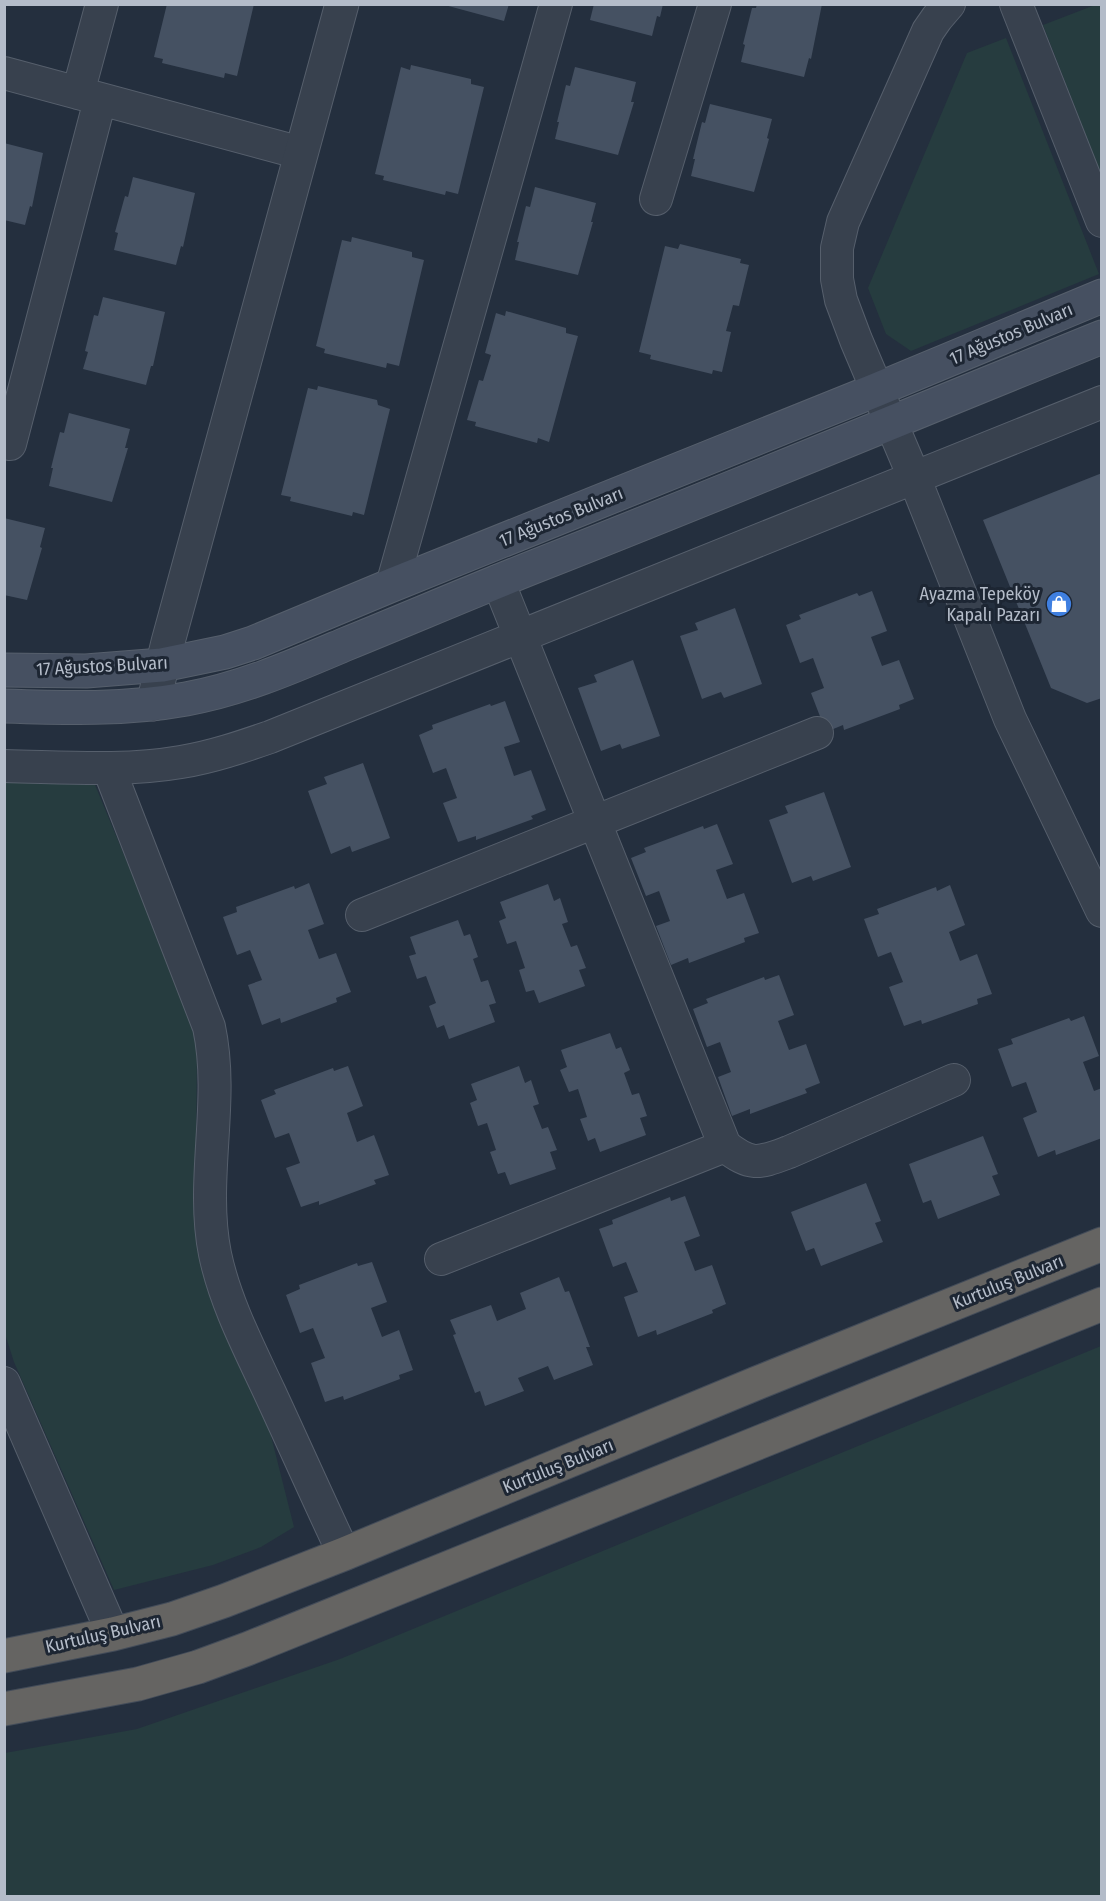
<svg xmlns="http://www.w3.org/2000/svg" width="1106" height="1901" viewBox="0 0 1106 1901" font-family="'Fira Sans Condensed',sans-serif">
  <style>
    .green { fill: #263c3f }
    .building { fill: #455162 }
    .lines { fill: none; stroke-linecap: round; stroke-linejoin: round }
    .minor-casing { stroke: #565f6c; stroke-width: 34 }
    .tertiary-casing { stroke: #565f6c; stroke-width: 35 }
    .secondary-casing { stroke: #565f6c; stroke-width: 35 }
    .trunk-casing { stroke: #434c59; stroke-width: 35 }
    .minor { stroke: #38414e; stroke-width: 32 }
    .tertiary { stroke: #38414e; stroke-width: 33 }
    .secondary { stroke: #465061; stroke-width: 33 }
    .trunk { stroke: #656462; stroke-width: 33 }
    .labels { text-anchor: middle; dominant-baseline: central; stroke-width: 6; stroke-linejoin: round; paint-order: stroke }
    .street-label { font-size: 18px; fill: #b4bcc9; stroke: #1d2633 }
    .poi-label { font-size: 18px; fill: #b4bcc9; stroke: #1d2633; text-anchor: end }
  </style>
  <rect width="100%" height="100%" fill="#242f3e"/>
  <path class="green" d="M 1095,5 L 1102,5 L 1101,174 L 1043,25 Z
    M 1006,38 L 1099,274 L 911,351 L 886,334 L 868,288 L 967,53 Z
    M 6,777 L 93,780 L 175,978 L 197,1039 L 196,1174 L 259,1403 L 271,1436 L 294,1527 L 261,1547 L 213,1565 L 114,1590 L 14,1362 L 5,1334 L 4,892 Z
    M 1101,1346 L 1101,1896 L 5,1896 L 5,1753 L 137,1729 L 340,1659 Z"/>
  <path class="building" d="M 167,4 L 254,4 L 237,76 L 225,73 L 224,78 L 162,63 L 163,59 L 154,57 Z
    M 441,4 L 509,4 L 504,21 Z
    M 594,4 L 663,4 L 660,17 L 657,16 L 652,36 L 590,20 Z
    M 757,4 L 822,4 L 811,59 L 809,58 L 804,77 L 741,62 L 745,45 L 743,44 L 752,8 L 756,8 Z
    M 411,65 L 471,79 L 471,84 L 484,87 L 458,194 L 446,191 L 445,195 L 383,180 L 384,176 L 375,174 L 401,67 L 410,70 Z
    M 575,67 L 636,82 L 631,102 L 634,102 L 618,155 L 555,139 L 559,122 L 557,122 L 566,85 L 570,86 Z
    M 710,104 L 772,119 L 767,138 L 769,139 L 754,192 L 691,176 L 695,159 L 693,159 L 702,122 L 705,123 Z
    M 4,143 L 43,153 L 32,207 L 30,206 L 25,225 L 4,220 Z
    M 133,177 L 195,193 L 183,247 L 181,246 L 176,265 L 114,250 L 118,233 L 115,232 L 125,196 L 128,197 Z
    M 535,187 L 596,203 L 591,222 L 593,222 L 578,275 L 515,260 L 519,242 L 517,242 L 526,206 L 530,207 Z
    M 352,237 L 412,252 L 412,257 L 424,260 L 399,366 L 387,363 L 386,368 L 324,353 L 325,349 L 316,346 L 342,240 L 351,242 Z
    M 680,244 L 741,259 L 740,263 L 749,265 L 739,306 L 733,305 L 726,331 L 731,332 L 722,372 L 713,370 L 712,374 L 650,359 L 651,355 L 639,352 L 665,246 L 678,249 Z
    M 103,297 L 165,312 L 153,366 L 151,366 L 146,385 L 83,369 L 88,352 L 85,351 L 94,315 L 98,316 Z
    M 506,311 L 566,328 L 566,333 L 578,336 L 549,442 L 538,438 L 537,443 L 475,426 L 476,422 L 467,420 L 479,380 L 483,381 L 491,355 L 485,353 L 496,313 L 505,316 Z
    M 318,386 L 377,400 L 378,405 L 390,409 L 364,515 L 353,512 L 352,516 L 290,501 L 291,497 L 281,495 L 308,388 L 317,390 Z
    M 69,413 L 130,429 L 125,448 L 128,448 L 112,502 L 49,486 L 53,468 L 51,468 L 60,432 L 64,433 Z
    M 1102,473 L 1102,698 L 1087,703 L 1051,688 L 983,520 Z
    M 4,518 L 45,528 L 40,547 L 42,548 L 27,600 L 4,595 Z
    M 872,591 L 887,631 L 871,637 L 882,666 L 899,660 L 914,699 L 899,705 L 900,709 L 844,730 L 843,725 L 826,732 L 811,693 L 824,688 L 813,658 L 800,663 L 786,625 L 801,619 L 799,615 L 857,593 L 859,596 Z
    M 735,608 L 762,684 L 724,698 L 721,692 L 702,699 L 680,636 L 698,630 L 695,623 Z
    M 633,660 L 660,736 L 622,749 L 620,744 L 601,751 L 578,688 L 597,682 L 594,675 Z
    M 505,701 L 520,742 L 504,747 L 514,776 L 531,770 L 546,810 L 531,816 L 533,819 L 476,840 L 476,836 L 458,842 L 443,803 L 457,798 L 446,768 L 433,773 L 419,735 L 433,729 L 432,725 L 490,704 L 491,706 Z
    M 363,763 L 390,838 L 352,852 L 350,846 L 331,854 L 308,791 L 327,784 L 324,777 Z
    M 824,792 L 851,867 L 813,881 L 811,876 L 792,883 L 769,820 L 788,813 L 785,806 Z
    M 717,824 L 733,864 L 716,870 L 727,899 L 744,893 L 759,933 L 744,938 L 745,942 L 689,963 L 688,958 L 671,965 L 656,926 L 670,921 L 659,891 L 646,896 L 631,858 L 646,852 L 644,848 L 703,826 L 704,829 Z
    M 309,883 L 324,924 L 308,930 L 319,959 L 336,953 L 351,992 L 336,998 L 337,1002 L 281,1023 L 280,1018 L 262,1025 L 248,985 L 262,980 L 250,950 L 237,955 L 223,917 L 237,912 L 236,907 L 294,886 L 295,889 Z
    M 548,884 L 554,901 L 560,898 L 568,922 L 562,924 L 571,947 L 577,945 L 586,968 L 579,970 L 585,986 L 539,1003 L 534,990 L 526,992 L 519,970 L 525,968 L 516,941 L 507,944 L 499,921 L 506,918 L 500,902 Z
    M 950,885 L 965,925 L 949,932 L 960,961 L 977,954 L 992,994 L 977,999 L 978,1004 L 922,1024 L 921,1020 L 904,1026 L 889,987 L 903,982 L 891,952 L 878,957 L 864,919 L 879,914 L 877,909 L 936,887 L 937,891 Z
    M 458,920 L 464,936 L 470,934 L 478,957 L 473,959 L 481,982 L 488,980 L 496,1003 L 489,1005 L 495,1022 L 449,1039 L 444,1025 L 437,1028 L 429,1006 L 436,1003 L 426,976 L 417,979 L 409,956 L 416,954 L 410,937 Z
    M 779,975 L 794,1015 L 778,1021 L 789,1050 L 806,1044 L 820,1083 L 805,1089 L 807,1093 L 750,1114 L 750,1109 L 732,1116 L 718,1077 L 731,1072 L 720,1042 L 707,1047 L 693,1009 L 708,1003 L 706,999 L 764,977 L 765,980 Z
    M 1084,1016 L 1099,1056 L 1083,1062 L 1094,1091 L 1102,1088 L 1102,1138 L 1056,1155 L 1055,1150 L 1038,1157 L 1023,1118 L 1037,1112 L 1026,1082 L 1012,1087 L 998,1049 L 1013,1044 L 1011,1039 L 1069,1018 L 1071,1021 Z
    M 610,1033 L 616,1049 L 621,1047 L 630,1070 L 624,1073 L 632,1095 L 639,1093 L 647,1116 L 640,1118 L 646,1135 L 600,1152 L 595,1138 L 588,1141 L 580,1119 L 587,1117 L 578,1089 L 569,1092 L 560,1070 L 567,1067 L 561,1050 Z
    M 348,1066 L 363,1106 L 347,1113 L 357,1142 L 374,1135 L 389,1175 L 374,1180 L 376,1184 L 319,1205 L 319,1201 L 301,1207 L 286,1168 L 300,1163 L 289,1133 L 275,1138 L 261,1100 L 276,1094 L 274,1090 L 333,1068 L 334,1071 Z
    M 519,1066 L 525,1083 L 531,1080 L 539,1104 L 533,1106 L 542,1129 L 548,1127 L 557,1150 L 550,1152 L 556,1169 L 510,1185 L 505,1172 L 498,1174 L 490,1152 L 496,1150 L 487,1123 L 478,1126 L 470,1103 L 477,1100 L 471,1084 Z
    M 983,1136 L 998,1174 L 992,1176 L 1000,1195 L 938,1219 L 931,1200 L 923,1203 L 909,1164 Z
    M 866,1183 L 881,1221 L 875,1223 L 883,1242 L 821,1266 L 814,1248 L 806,1251 L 791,1212 Z
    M 685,1196 L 700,1236 L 684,1242 L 695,1271 L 712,1265 L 726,1304 L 712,1310 L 713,1313 L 657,1335 L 656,1330 L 638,1337 L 624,1297 L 638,1292 L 626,1262 L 613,1267 L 599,1229 L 613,1224 L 612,1220 L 670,1197 L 671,1201 Z
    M 372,1262 L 387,1302 L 371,1308 L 382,1337 L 399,1330 L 413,1370 L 399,1375 L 400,1379 L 344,1400 L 343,1396 L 325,1402 L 311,1363 L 325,1358 L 313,1328 L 300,1333 L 286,1295 L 300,1289 L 299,1285 L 357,1263 L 358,1266 Z
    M 559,1277 L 565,1292 L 569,1291 L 590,1347 L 586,1347 L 593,1365 L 554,1380 L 548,1366 L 518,1378 L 524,1391 L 485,1406 L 480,1391 L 475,1393 L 453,1335 L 456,1334 L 450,1320 L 491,1305 L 497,1321 L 526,1309 L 520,1293 Z"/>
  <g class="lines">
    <g class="minor-casing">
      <path id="minor" d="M 949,4 L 937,18 L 928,31 L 843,222 L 837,248 L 837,279 L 841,300 L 856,340 L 914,477 L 1010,719 L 1102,911
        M 1016,4 L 1102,221
        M 4,73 L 301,153
        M 78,93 L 102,4
        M 656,199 L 715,4
        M 10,444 L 100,100
        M 392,585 L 556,4
        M 4,766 C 63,767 123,772 181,762 C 212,757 241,747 270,737 L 1102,402
        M 109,769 L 209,1027 C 225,1102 200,1179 215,1254 C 225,1302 249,1348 270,1393 C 295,1447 319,1501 344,1554
        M 362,915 L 817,733
        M 725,1146 C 752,1167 759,1163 789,1152 L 954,1080
        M 441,1259 L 725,1146 L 498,581
        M 4,1383 L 113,1634"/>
    </g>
    <g class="tertiary-casing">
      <path id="tertiary" d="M 153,704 L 168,642 L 342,4"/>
    </g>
    <g class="secondary-casing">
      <path id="secondary" d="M 4,670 L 86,671 L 162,665 L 225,652 L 253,643 L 392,585 L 876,390 L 1102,296
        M 4,706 C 65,708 126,710 186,699 C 242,689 294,666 346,644 C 410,618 473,591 536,566 C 725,492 913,413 1102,337"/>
    </g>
    <g class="trunk-casing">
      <path id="trunk" d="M 4,1656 L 113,1634 L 172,1619 L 224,1601 L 344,1554 L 757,1383 L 1102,1244
        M 4,1709 L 138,1684 L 198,1667 L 247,1649 L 1102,1304"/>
    </g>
    <use href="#minor" class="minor"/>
    <use href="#tertiary" class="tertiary"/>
    <use href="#secondary" class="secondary"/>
    <use href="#trunk" class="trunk"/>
  </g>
  <defs>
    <g id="shop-disc" transform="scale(1.35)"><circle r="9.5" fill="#3f7fe0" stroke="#1d2633"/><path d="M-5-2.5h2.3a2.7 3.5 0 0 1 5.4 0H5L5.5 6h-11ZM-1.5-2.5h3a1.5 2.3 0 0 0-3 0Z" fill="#fff"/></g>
  </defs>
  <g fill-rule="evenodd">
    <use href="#shop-disc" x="1059" y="604"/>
  </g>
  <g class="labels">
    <g class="street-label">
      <text transform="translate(1011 334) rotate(-23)">17 Ağustos Bulvarı</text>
      <text transform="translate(561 517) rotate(-22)">17 Ağustos Bulvarı</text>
      <text transform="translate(102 666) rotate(-3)">17 Ağustos Bulvarı</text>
      <text transform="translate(1008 1282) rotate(-22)">Kurtuluş Bulvarı</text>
      <text transform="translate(558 1466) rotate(-22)">Kurtuluş Bulvarı</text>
      <text transform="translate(103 1634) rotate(-13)">Kurtuluş Bulvarı</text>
    </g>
    <g class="poi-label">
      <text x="1040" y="594">Ayazma Tepeköy<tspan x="1040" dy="21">Kapalı Pazarı</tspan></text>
    </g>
  </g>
  <rect width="1106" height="1901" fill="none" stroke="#b4bcc9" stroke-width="12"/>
</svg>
